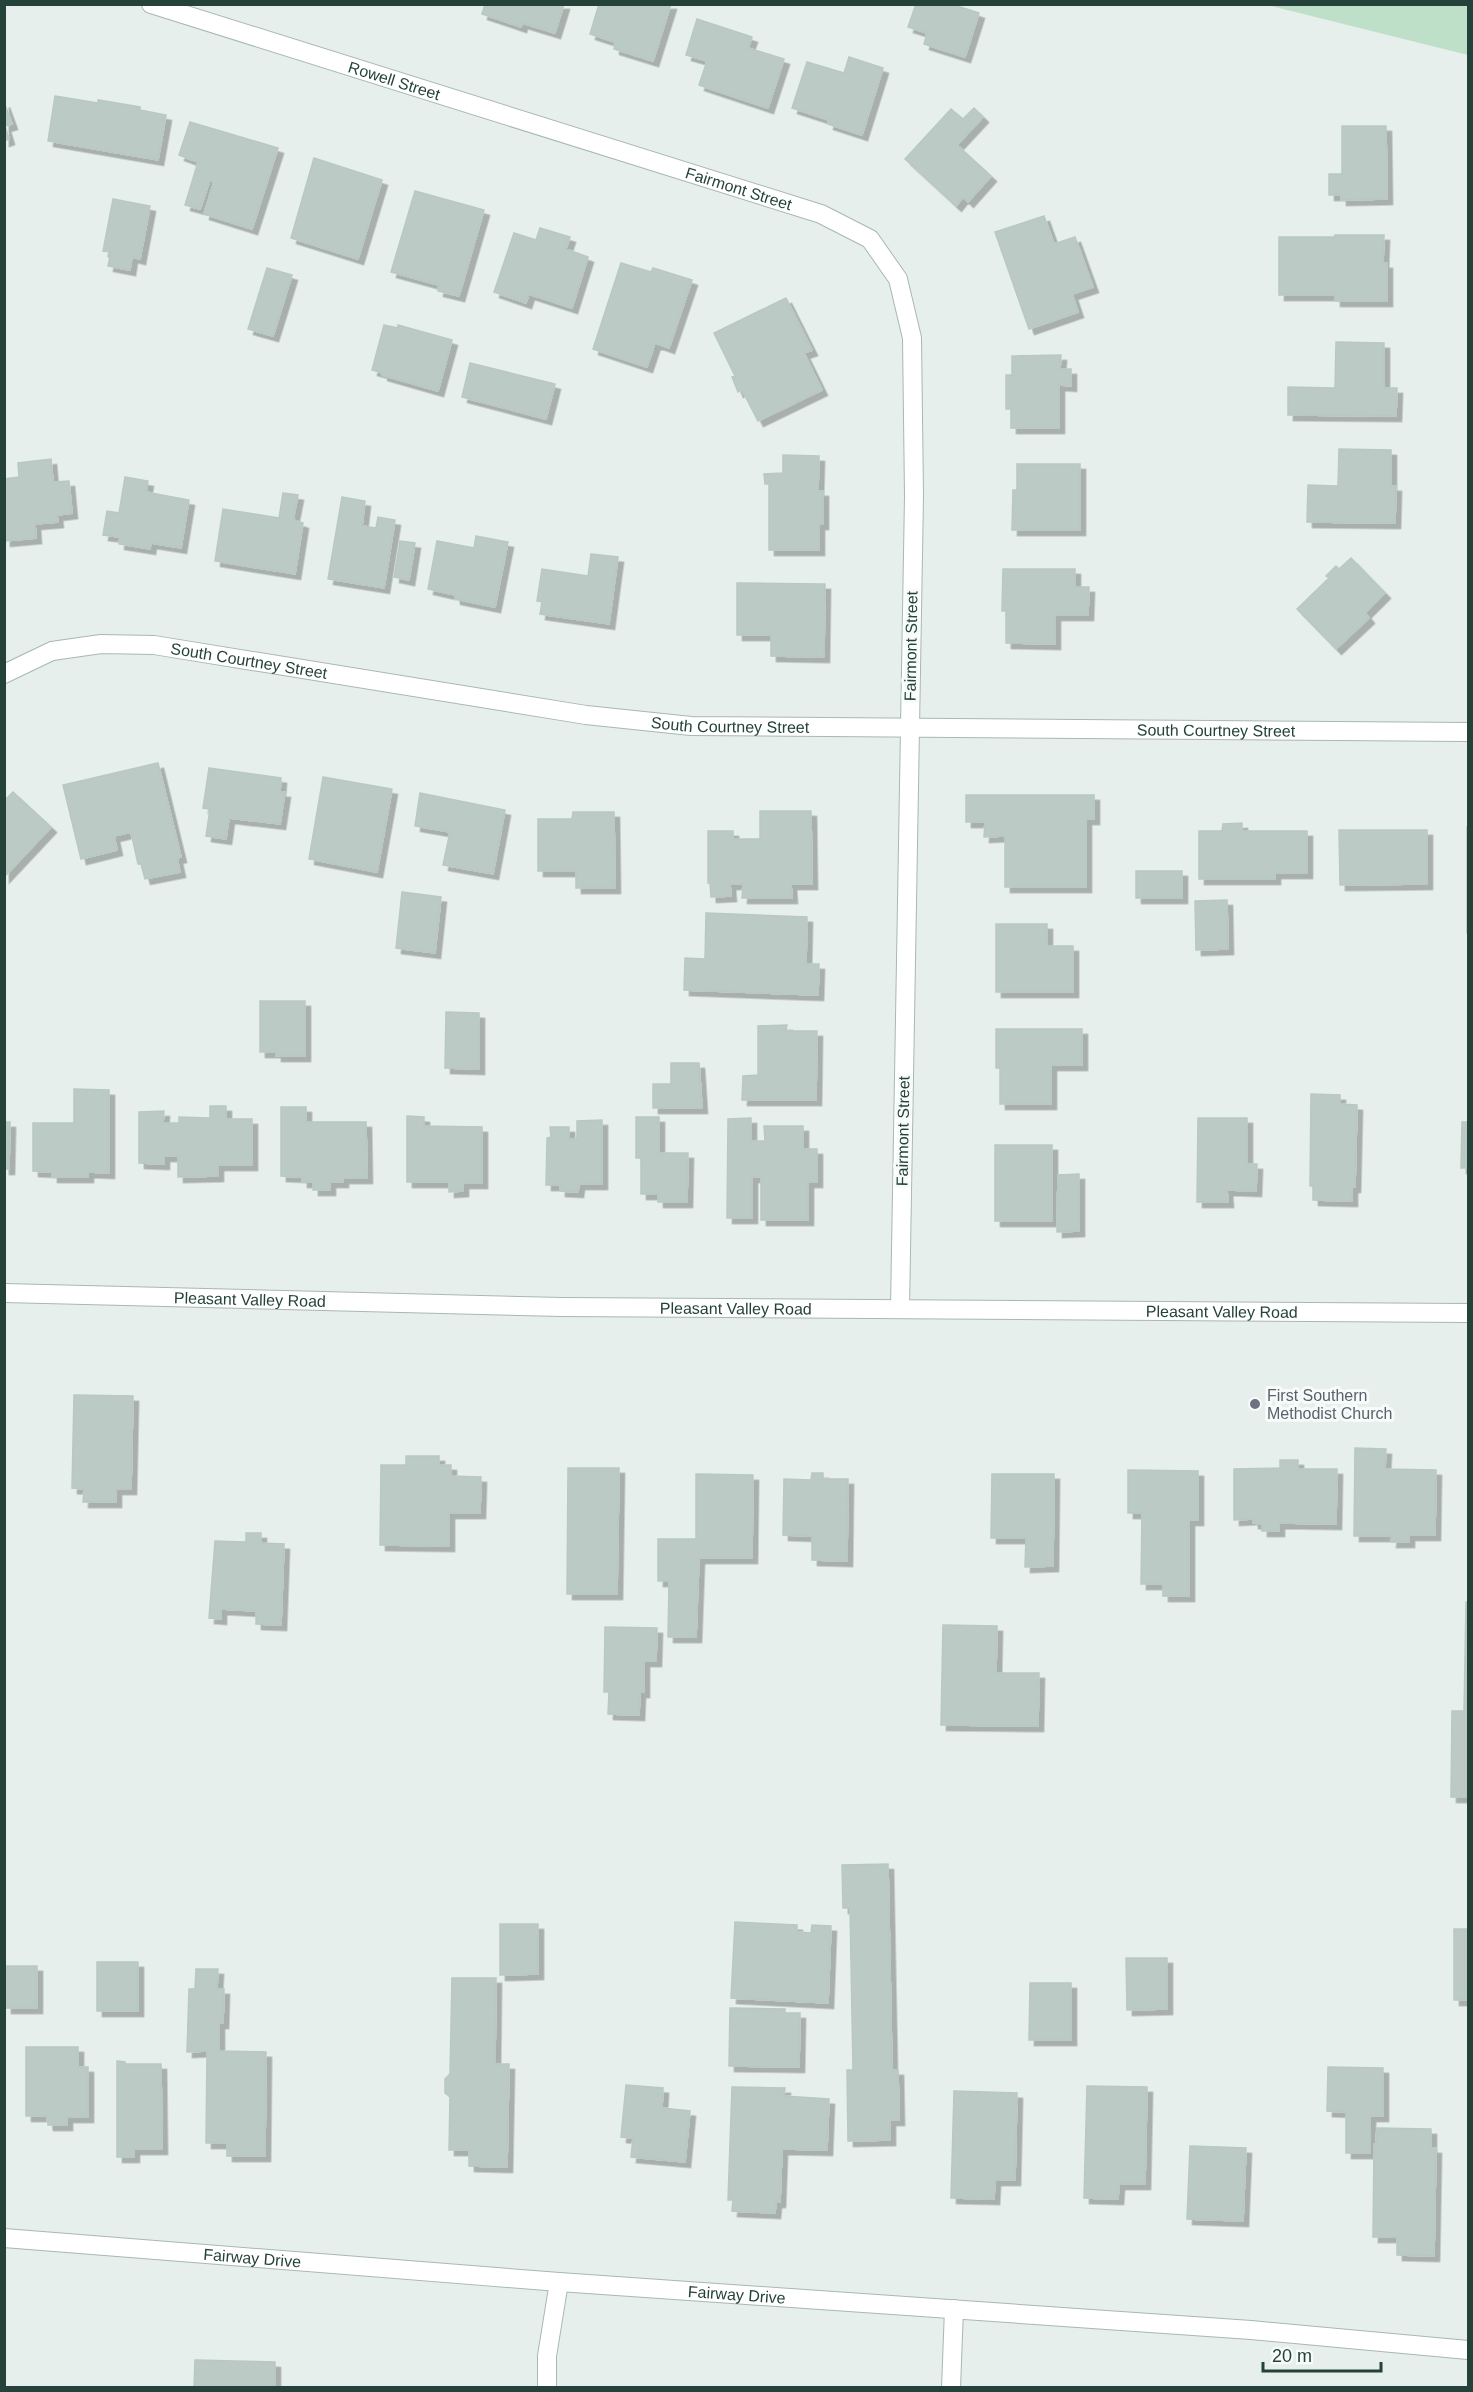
<svg xmlns="http://www.w3.org/2000/svg" width="1473" height="2392" viewBox="0 0 1473 2392" font-family="Arial,sans-serif">
  <style>
    .green { fill: #bfe0c8 }
    .building { fill: #bbcac4; stroke: #b8c9c2; stroke-width: 1.5; filter: url(#shadow) }
    .lines { fill: none; stroke-linecap: round; stroke-linejoin: round }
    .service-casing { stroke: #a8b8b2; stroke-width: 20 }
    .minor-casing { stroke: #a8b8b2; stroke-width: 20 }
    .tertiary-casing { stroke: #a8b8b2; stroke-width: 20 }
    .service { stroke: #fff; stroke-width: 18 }
    .minor { stroke: #fff; stroke-width: 18 }
    .tertiary { stroke: #fff; stroke-width: 18 }
    .worship-dot { fill: #6b7280; stroke: #f7fbf9; stroke-width: 2 }
    .labels { text-anchor: middle; dominant-baseline: central; stroke-width: 6; stroke-linejoin: round; paint-order: stroke }
    .street-label { font-size: 16px; fill: #24423a; stroke: #f7fbf9 }
    .worship-label { font-size: 16px; fill: #5b616d; stroke: #f7fbf9; text-anchor: start }
  </style>
  <defs>
    <filter id="shadow"><feDropShadow dx="5.5" dy="5.5" stdDeviation="0" flood-color="#0004"/></filter>
  </defs>
  <rect width="100%" height="100%" fill="#e6efeb"/>
  <path class="green" d="M 1267,5 L 1468,5 L 1468,55 Z"/>
  <path class="building" d="M 485,4 L 564,4 L 555,33 L 522,23 L 521,27 L 482,14 Z
    M 599,4 L 671,4 L 653,61 L 614,49 L 615,42 L 590,34 Z
    M 916,4 L 951,4 L 979,13 L 965,57 L 924,44 L 927,33 L 908,27 Z
    M 697,19 L 752,37 L 748,48 L 784,59 L 768,108 L 699,85 L 707,61 L 686,55 Z
    M 849,57 L 883,68 L 862,135 L 828,124 L 829,120 L 792,108 L 807,62 L 844,73 Z
    M 55,96 L 98,103 L 98,100 L 140,107 L 140,110 L 166,115 L 158,160 L 48,141 Z
    M 4,102 L 12,124 L 5,126 L 9,139 L 4,141 Z
    M 974,108 L 983,117 L 957,145 L 991,176 L 968,202 L 963,197 L 956,206 L 905,159 L 951,109 L 963,119 Z
    M 190,122 L 278,148 L 252,229 L 204,214 L 214,182 L 210,180 L 200,209 L 185,205 L 198,162 L 179,155 Z
    M 1342,126 L 1386,126 L 1387,199 L 1341,200 L 1341,195 L 1329,195 L 1329,174 L 1342,174 Z
    M 314,158 L 382,180 L 358,259 L 291,238 Z
    M 415,191 L 484,210 L 459,296 L 438,291 L 439,285 L 391,272 Z
    M 113,199 L 150,206 L 140,259 L 132,257 L 130,270 L 108,266 L 111,252 L 103,251 Z
    M 1044,216 L 1054,244 L 1075,237 L 1093,287 L 1072,294 L 1078,312 L 1029,329 L 995,232 Z
    M 540,228 L 570,237 L 566,249 L 588,257 L 572,308 L 529,294 L 526,303 L 494,292 L 514,233 L 536,240 Z
    M 1335,235 L 1384,235 L 1383,263 L 1387,263 L 1387,301 L 1335,301 L 1335,295 L 1279,295 L 1279,237 L 1335,237 Z
    M 621,263 L 651,272 L 653,268 L 692,280 L 669,348 L 655,343 L 647,367 L 593,349 Z
    M 267,268 L 292,275 L 273,336 L 248,329 Z
    M 786,298 L 812,350 L 804,353 L 822,390 L 758,421 L 742,390 L 738,392 L 732,377 L 735,376 L 714,333 Z
    M 384,325 L 398,328 L 398,325 L 452,340 L 438,391 L 382,375 L 383,373 L 372,370 Z
    M 1336,342 L 1384,343 L 1384,388 L 1397,388 L 1396,416 L 1288,415 L 1288,387 L 1335,388 Z
    M 1061,355 L 1060,369 L 1071,369 L 1071,386 L 1059,385 L 1059,428 L 1011,428 L 1011,409 L 1006,409 L 1006,375 L 1012,375 L 1012,356 Z
    M 470,363 L 555,384 L 546,419 L 462,397 Z
    M 1339,449 L 1391,450 L 1391,486 L 1396,486 L 1395,523 L 1307,522 L 1308,485 L 1338,486 Z
    M 783,455 L 819,456 L 818,491 L 823,491 L 823,524 L 819,524 L 819,550 L 769,550 L 769,484 L 765,484 L 764,474 L 783,473 Z
    M 51,459 L 53,482 L 69,481 L 72,513 L 57,515 L 58,522 L 35,524 L 36,538 L 5,541 L 4,479 L 19,477 L 18,463 Z
    M 1017,464 L 1080,464 L 1080,530 L 1012,530 L 1013,490 L 1017,490 Z
    M 125,477 L 148,481 L 146,492 L 189,500 L 181,548 L 151,543 L 150,549 L 119,544 L 120,537 L 103,535 L 107,511 L 119,513 Z
    M 283,493 L 298,495 L 293,520 L 303,523 L 295,574 L 215,561 L 223,509 L 279,518 Z
    M 342,497 L 365,501 L 362,526 L 376,528 L 378,517 L 395,520 L 384,588 L 328,579 Z
    M 476,536 L 508,542 L 495,607 L 455,599 L 455,595 L 428,589 L 437,541 L 474,548 Z
    M 400,541 L 415,543 L 409,580 L 394,577 Z
    M 591,554 L 618,557 L 609,624 L 540,614 L 542,602 L 537,601 L 542,569 L 588,576 Z
    M 1351,558 L 1385,593 L 1365,613 L 1369,618 L 1336,649 L 1297,609 L 1329,578 L 1326,576 L 1336,566 L 1339,569 Z
    M 1003,569 L 1075,569 L 1075,587 L 1089,587 L 1088,615 L 1055,615 L 1055,644 L 1006,643 L 1006,611 L 1002,611 Z
    M 737,583 L 825,584 L 824,657 L 771,656 L 771,635 L 737,635 Z
    M 158,763 L 181,857 L 177,858 L 180,872 L 145,879 L 141,864 L 138,864 L 131,832 L 114,836 L 117,850 L 81,859 L 63,785 Z
    M 209,768 L 281,778 L 280,792 L 285,792 L 280,824 L 229,818 L 226,839 L 206,836 L 210,809 L 203,808 Z
    M 323,777 L 392,789 L 377,872 L 309,859 Z
    M 13,792 L 51,827 L 4,877 L 4,801 Z
    M 420,793 L 505,810 L 493,874 L 443,865 L 450,832 L 415,826 Z
    M 966,795 L 1094,795 L 1094,819 L 1086,819 L 1086,887 L 1005,887 L 1005,836 L 984,837 L 985,822 L 966,822 Z
    M 760,811 L 811,811 L 812,884 L 791,884 L 792,898 L 742,898 L 743,884 L 730,884 L 731,896 L 711,897 L 710,883 L 708,883 L 708,831 L 733,831 L 733,839 L 760,839 Z
    M 573,812 L 614,812 L 615,888 L 576,888 L 576,871 L 538,871 L 538,819 L 572,819 Z
    M 1242,823 L 1242,831 L 1307,831 L 1307,873 L 1275,873 L 1275,879 L 1199,879 L 1199,831 L 1222,831 L 1223,824 Z
    M 1467,826 L 1468,933 L 1467,933 Z
    M 1339,830 L 1427,830 L 1427,884 L 1340,885 Z
    M 1136,871 L 1182,871 L 1182,898 L 1136,898 Z
    M 402,892 L 441,897 L 435,953 L 396,948 Z
    M 1227,900 L 1228,949 L 1196,950 L 1195,901 Z
    M 706,913 L 807,917 L 806,964 L 819,964 L 818,995 L 684,990 L 685,958 L 705,959 Z
    M 996,924 L 1047,924 L 1047,946 L 1073,946 L 1073,992 L 996,992 Z
    M 260,1001 L 305,1001 L 305,1056 L 276,1056 L 276,1052 L 260,1052 Z
    M 446,1012 L 479,1013 L 479,1069 L 445,1068 Z
    M 787,1025 L 786,1031 L 817,1031 L 816,1100 L 742,1100 L 743,1076 L 758,1075 L 758,1026 Z
    M 996,1029 L 1082,1029 L 1082,1065 L 1051,1065 L 1051,1104 L 1000,1104 L 1000,1068 L 996,1068 Z
    M 671,1063 L 699,1063 L 702,1108 L 653,1108 L 653,1084 L 671,1084 Z
    M 74,1089 L 109,1090 L 109,1173 L 88,1172 L 88,1177 L 52,1177 L 52,1172 L 33,1171 L 33,1123 L 74,1123 Z
    M 1311,1094 L 1340,1095 L 1340,1104 L 1357,1105 L 1355,1187 L 1352,1187 L 1352,1201 L 1313,1200 L 1313,1186 L 1310,1186 Z
    M 210,1106 L 226,1106 L 226,1119 L 252,1119 L 252,1165 L 218,1165 L 218,1176 L 178,1177 L 178,1156 L 164,1156 L 164,1164 L 139,1163 L 139,1112 L 164,1111 L 163,1123 L 179,1123 L 179,1117 L 210,1118 Z
    M 281,1107 L 306,1107 L 306,1122 L 366,1122 L 367,1178 L 343,1178 L 343,1182 L 330,1182 L 330,1190 L 313,1190 L 313,1182 L 302,1182 L 302,1177 L 281,1176 Z
    M 407,1116 L 424,1117 L 424,1126 L 482,1127 L 482,1183 L 463,1183 L 463,1191 L 449,1192 L 449,1182 L 407,1182 Z
    M 636,1117 L 659,1117 L 659,1153 L 688,1153 L 687,1202 L 658,1202 L 658,1194 L 641,1194 L 641,1158 L 636,1158 Z
    M 751,1118 L 751,1141 L 765,1141 L 764,1126 L 803,1126 L 803,1149 L 817,1149 L 817,1182 L 808,1182 L 808,1220 L 761,1220 L 761,1177 L 752,1177 L 752,1218 L 727,1218 L 728,1119 Z
    M 1198,1118 L 1247,1118 L 1247,1164 L 1257,1164 L 1256,1191 L 1227,1190 L 1228,1202 L 1197,1202 Z
    M 602,1120 L 602,1184 L 579,1184 L 578,1192 L 560,1191 L 560,1185 L 546,1185 L 547,1138 L 551,1137 L 550,1127 L 569,1127 L 569,1139 L 577,1139 L 577,1121 Z
    M 4,1122 L 10,1122 L 9,1169 L 4,1169 Z
    M 1462,1122 L 1468,1122 L 1468,1168 L 1461,1168 Z
    M 995,1145 L 1052,1145 L 1052,1221 L 995,1221 Z
    M 1079,1174 L 1079,1231 L 1057,1232 L 1058,1175 Z
    M 74,1395 L 133,1396 L 131,1489 L 116,1489 L 116,1502 L 83,1502 L 84,1489 L 72,1488 Z
    M 1355,1448 L 1386,1449 L 1385,1469 L 1436,1470 L 1435,1535 L 1409,1535 L 1409,1542 L 1391,1542 L 1392,1536 L 1354,1536 Z
    M 406,1456 L 439,1456 L 439,1465 L 451,1465 L 451,1476 L 481,1477 L 480,1513 L 449,1513 L 449,1546 L 380,1545 L 381,1465 L 406,1465 Z
    M 1280,1460 L 1298,1460 L 1298,1469 L 1337,1469 L 1336,1524 L 1279,1523 L 1279,1531 L 1262,1531 L 1262,1524 L 1253,1523 L 1253,1519 L 1234,1520 L 1234,1469 L 1280,1468 Z
    M 568,1468 L 619,1468 L 617,1594 L 567,1594 Z
    M 1128,1470 L 1198,1471 L 1198,1520 L 1189,1520 L 1189,1596 L 1163,1596 L 1163,1584 L 1141,1584 L 1142,1513 L 1128,1513 Z
    M 812,1473 L 823,1473 L 823,1479 L 848,1479 L 847,1561 L 812,1560 L 812,1536 L 783,1535 L 784,1479 L 811,1480 Z
    M 696,1474 L 753,1475 L 752,1558 L 699,1558 L 696,1637 L 668,1637 L 669,1581 L 658,1581 L 658,1539 L 696,1539 Z
    M 992,1474 L 1054,1474 L 1053,1566 L 1025,1567 L 1026,1538 L 991,1538 Z
    M 246,1533 L 261,1533 L 261,1543 L 284,1544 L 281,1625 L 256,1624 L 256,1611 L 221,1609 L 221,1619 L 209,1618 L 215,1541 L 246,1542 Z
    M 1466,1602 L 1468,1602 L 1468,1797 L 1451,1797 L 1452,1711 L 1464,1711 Z
    M 943,1625 L 997,1626 L 996,1673 L 1039,1673 L 1038,1726 L 941,1725 Z
    M 605,1627 L 657,1628 L 656,1661 L 644,1661 L 644,1692 L 640,1692 L 639,1715 L 608,1714 L 609,1692 L 604,1692 Z
    M 888,1864 L 892,2070 L 898,2070 L 899,2120 L 890,2120 L 890,2140 L 848,2141 L 847,2070 L 853,2070 L 850,1908 L 843,1908 L 842,1865 Z
    M 735,1922 L 797,1925 L 797,1932 L 811,1933 L 812,1925 L 831,1926 L 828,2003 L 731,1998 Z
    M 500,1924 L 538,1924 L 538,1974 L 500,1975 Z
    M 1454,1929 L 1468,1929 L 1468,2000 L 1454,2000 Z
    M 1126,1958 L 1167,1958 L 1167,2009 L 1127,2010 Z
    M 97,1962 L 138,1962 L 138,2011 L 97,2011 Z
    M 6,1966 L 37,1966 L 37,2008 L 6,2008 Z
    M 196,1969 L 218,1969 L 217,1989 L 224,1989 L 223,2023 L 219,2023 L 219,2051 L 266,2052 L 265,2156 L 227,2156 L 227,2143 L 206,2143 L 207,2051 L 187,2052 L 189,1989 L 195,1989 Z
    M 452,1978 L 496,1978 L 495,2064 L 509,2064 L 507,2167 L 469,2166 L 469,2150 L 449,2150 L 450,2097 L 445,2093 L 445,2079 L 450,2074 Z
    M 1030,1983 L 1071,1983 L 1071,2040 L 1029,2040 Z
    M 730,2008 L 785,2009 L 785,2013 L 800,2013 L 799,2067 L 729,2066 Z
    M 26,2047 L 78,2047 L 78,2067 L 88,2067 L 88,2117 L 67,2117 L 67,2125 L 48,2125 L 47,2116 L 26,2116 Z
    M 117,2061 L 125,2062 L 125,2064 L 161,2064 L 162,2149 L 134,2149 L 134,2157 L 117,2157 Z
    M 1328,2067 L 1383,2068 L 1383,2116 L 1370,2116 L 1370,2153 L 1346,2153 L 1346,2112 L 1327,2111 Z
    M 626,2085 L 663,2088 L 662,2108 L 690,2111 L 685,2162 L 631,2157 L 633,2138 L 621,2137 Z
    M 1087,2086 L 1147,2087 L 1145,2184 L 1119,2184 L 1118,2199 L 1084,2198 Z
    M 732,2087 L 785,2088 L 784,2096 L 829,2099 L 827,2150 L 782,2149 L 780,2202 L 776,2202 L 775,2213 L 732,2211 L 733,2200 L 728,2200 Z
    M 954,2091 L 1017,2093 L 1015,2180 L 995,2180 L 994,2199 L 951,2198 Z
    M 1377,2128 L 1431,2129 L 1431,2148 L 1436,2148 L 1434,2256 L 1397,2255 L 1397,2237 L 1373,2237 L 1374,2144 L 1376,2144 Z
    M 1190,2146 L 1246,2148 L 1243,2221 L 1187,2219 Z
    M 195,2360 L 275,2362 L 275,2388 L 194,2388 Z"/>
  <g class="lines">
    <g class="service-casing">
      <path id="service" d="M 547,2388 L 547,2356 L 559,2282"/>
    </g>
    <g class="minor-casing">
      <g id="minor">
        <path id="s1" d="M 151,4 L 821,214 L 870,239 L 898,279 L 912,338 L 914,496 L 900,1309"/>
        <path id="s2" d="M 4,674 L 52,651 L 101,644 L 154,645 L 586,715 L 691,726 L 1468,732"/>
        <path id="s3" d="M 4,2238 L 559,2282 L 1251,2330 L 1468,2350"/>
        <path d="M 951,2388 L 954,2309"/>
      </g>
    </g>
    <g class="tertiary-casing">
      <g id="tertiary">
        <path id="s4" d="M 4,1293 L 562,1307 L 1468,1313"/>
      </g>
    </g>
    <use href="#service" class="service"/>
    <use href="#minor" class="minor"/>
    <use href="#tertiary" class="tertiary"/>
  </g>
  <circle class="worship-dot" cx="1255" cy="1404" r="6"/>
  <g class="labels">
    <g class="street-label">
      <text stroke="none"><textPath href="#s1" startOffset="255">Rowell Street</textPath></text>
      <text stroke="none"><textPath href="#s1" startOffset="616">Fairmont Street</textPath></text>
      <text transform="translate(911 646) rotate(-89)">Fairmont Street</text>
      <text stroke="none"><textPath href="#s2" startOffset="252">South Courtney Street</textPath></text>
      <text stroke="none"><textPath href="#s2" startOffset="738">South Courtney Street</textPath></text>
      <text stroke="none"><textPath href="#s2" startOffset="1224">South Courtney Street</textPath></text>
      <text transform="translate(903 1131) rotate(-89)">Fairmont Street</text>
      <text stroke="none"><textPath href="#s4" startOffset="246">Pleasant Valley Road</textPath></text>
      <text stroke="none"><textPath href="#s4" startOffset="732">Pleasant Valley Road</textPath></text>
      <text stroke="none"><textPath href="#s4" startOffset="1218">Pleasant Valley Road</textPath></text>
      <text stroke="none"><textPath href="#s3" startOffset="249">Fairway Drive</textPath></text>
      <text stroke="none"><textPath href="#s3" startOffset="735">Fairway Drive</textPath></text>
    </g>
    <g class="worship-label">
      <text x="1267" y="1395">First Southern<tspan x="1267" dy="18">Methodist Church</tspan></text>
    </g>
  </g>
  <rect width="1473" height="2392" fill="none" stroke="#24423a" stroke-width="12"/>
  <path d="M1263 2362v9h118v-9" fill="none" stroke="#24423a" stroke-width="3"/>
  <text x="1272" y="2362" font-size="18" fill="#24423a" stroke="#f7fbf9" stroke-width="4.5" paint-order="stroke">20 m</text>
</svg>
